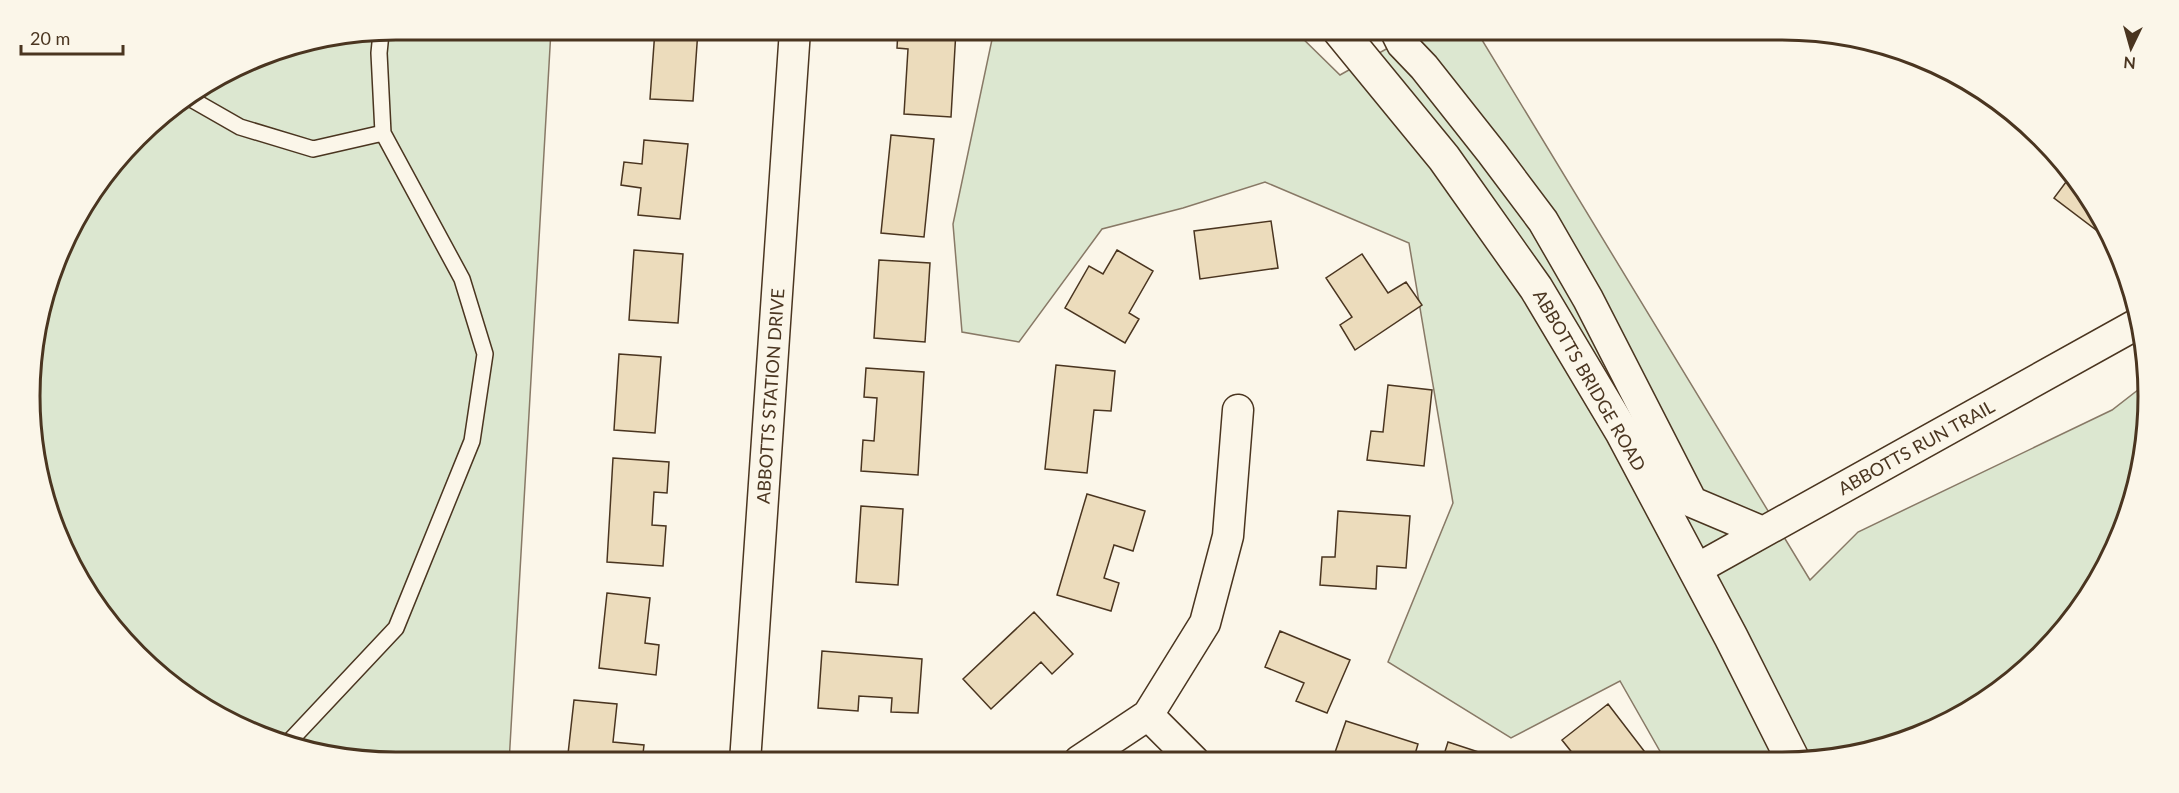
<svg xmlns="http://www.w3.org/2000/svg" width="2179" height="793" viewBox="0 0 2179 793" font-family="Lato,sans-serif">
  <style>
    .green { fill: #dce7d0; stroke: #887966; stroke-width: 1.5 }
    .building { fill: #ecdcbc; stroke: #4a3520; stroke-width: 1.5 }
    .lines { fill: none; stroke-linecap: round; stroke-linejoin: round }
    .lane-casing { stroke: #4a3520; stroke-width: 18 }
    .street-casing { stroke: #4a3520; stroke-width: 33 }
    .secondary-casing { stroke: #4a3520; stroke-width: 36 }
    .lane { stroke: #fbf6e9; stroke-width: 15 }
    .street { stroke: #fbf6e9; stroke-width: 30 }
    .secondary { stroke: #fbf6e9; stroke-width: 33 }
    .labels { text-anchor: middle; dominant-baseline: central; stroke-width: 4.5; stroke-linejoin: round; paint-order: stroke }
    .street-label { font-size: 18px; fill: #4a3520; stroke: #fbf6e9 }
    .rim { fill: none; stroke: #4a3520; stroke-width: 3 }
  </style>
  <rect width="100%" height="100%" fill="#fbf6e9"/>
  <path class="green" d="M 397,30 L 551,30 L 509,763 L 397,763 L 302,751 L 193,701 L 92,600 L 42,491 L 33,349 L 68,234 L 155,121 L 257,58 Z
    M 994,30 L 1294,30 L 1340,75 L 1420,30 L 1476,30 L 1810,580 L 1858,532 L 2112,410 L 2143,386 L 2137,491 L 2100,580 L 2024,672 L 1944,725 L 1831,760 L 1665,760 L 1620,681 L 1511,738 L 1388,662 L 1453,503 L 1409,243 L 1265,182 L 1183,208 L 1102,229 L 1019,342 L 962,332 L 953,224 Z"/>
  <path class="building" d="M 655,30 L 698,30 L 693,101 L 650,99 Z
    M 898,30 L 956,30 L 951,117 L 904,114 L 908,49 L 897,48 Z
    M 1557,30 L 1587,30 L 1557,33 Z
    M 891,135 L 934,139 L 924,237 L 881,233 Z
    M 644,140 L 688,144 L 680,219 L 638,215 L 641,188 L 621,185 L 624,162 L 642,164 Z
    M 2069,178 L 2100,213 L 2108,239 L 2054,198 Z
    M 1271,221 L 1278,268 L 1200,279 L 1194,231 Z
    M 634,250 L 683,254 L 678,323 L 629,320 Z
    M 1117,250 L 1153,271 L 1129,313 L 1139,319 L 1125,343 L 1065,308 L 1089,266 L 1103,274 Z
    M 1362,254 L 1388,293 L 1406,282 L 1422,305 L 1355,350 L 1340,325 L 1352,317 L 1326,278 Z
    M 879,260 L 930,263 L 925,342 L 874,338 Z
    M 619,354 L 661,357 L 655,433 L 614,430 Z
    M 1056,365 L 1115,371 L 1111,411 L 1094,410 L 1087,473 L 1045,469 Z
    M 866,368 L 924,372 L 918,475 L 861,471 L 863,440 L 874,441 L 877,398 L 864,397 Z
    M 1388,385 L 1432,390 L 1424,466 L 1367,460 L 1371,431 L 1383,432 Z
    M 613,458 L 669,462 L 667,493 L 654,492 L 652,525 L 666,526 L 663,566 L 607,562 Z
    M 1087,494 L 1145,511 L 1133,551 L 1114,545 L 1104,578 L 1119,583 L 1111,611 L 1057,595 Z
    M 861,506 L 903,509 L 898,585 L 856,582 Z
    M 1338,511 L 1410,516 L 1406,568 L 1377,566 L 1376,589 L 1320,585 L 1322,557 L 1335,557 Z
    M 607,593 L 650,598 L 645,643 L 659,645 L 656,675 L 599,668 Z
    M 1034,612 L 1073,654 L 1052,674 L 1041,662 L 991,709 L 963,679 Z
    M 1280,631 L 1350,660 L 1327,713 L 1296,701 L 1304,683 L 1265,667 Z
    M 822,651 L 922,659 L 918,713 L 891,712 L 892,698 L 859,696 L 858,711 L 818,708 Z
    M 574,700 L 617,704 L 613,742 L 644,745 L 642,762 L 567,763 Z
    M 1608,704 L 1651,760 L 1578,760 L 1562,740 Z
    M 1346,721 L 1418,744 L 1413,761 L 1332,761 Z
    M 1448,742 L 1506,761 L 1442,761 Z"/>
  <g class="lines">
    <g class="lane-casing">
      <path id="lane" d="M 191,99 L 240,127 L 313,149 L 383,133
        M 287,744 L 396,628 L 472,441 L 485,354 L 462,279 L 383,133 L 379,53 L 381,33"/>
    </g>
    <g class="street-casing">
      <path id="street" d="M 1395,30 L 1402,44 L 1424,67 L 1492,153 L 1543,221 L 1588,299 L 1692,502 L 1763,532
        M 1695,570 L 2137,324
        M 1148,715 L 1194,761
        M 1079,761 L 1148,715 L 1205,623 L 1228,536 L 1238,410
        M 745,762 L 795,30"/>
    </g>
    <g class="secondary-casing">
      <path id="secondary" d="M 1339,30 L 1444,158 L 1536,288 L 1622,432 L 1731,637 L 1793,760"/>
    </g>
    <use href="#lane" class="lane"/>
    <use href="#street" class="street"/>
    <use href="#secondary" class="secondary"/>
  </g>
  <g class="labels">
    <g class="street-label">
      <text transform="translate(1590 380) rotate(60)">ABBOTTS BRIDGE ROAD</text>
      <text transform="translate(770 396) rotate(-86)">ABBOTTS STATION DRIVE</text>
      <text transform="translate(1916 447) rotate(-29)">ABBOTTS RUN TRAIL</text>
    </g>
  </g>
  <path d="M0 0H2179V793H0ZM396 40H1782A356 356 0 0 1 2138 396V396A356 356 0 0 1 1782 752H396A356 356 0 0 1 40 396V396A356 356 0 0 1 396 40Z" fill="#fbf6e9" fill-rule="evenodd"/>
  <path class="rim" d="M396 40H1782A356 356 0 0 1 2138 396V396A356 356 0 0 1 1782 752H396A356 356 0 0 1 40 396V396A356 356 0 0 1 396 40Z"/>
  <g transform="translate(2131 48) rotate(185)" stroke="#fbf6e9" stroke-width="4.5" paint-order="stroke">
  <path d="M0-4.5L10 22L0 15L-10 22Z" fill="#4a3520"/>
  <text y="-9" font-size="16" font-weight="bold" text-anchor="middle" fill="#4a3520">N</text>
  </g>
  <path d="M21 45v9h102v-9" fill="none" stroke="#4a3520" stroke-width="3"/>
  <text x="30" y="45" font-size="18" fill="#4a3520" stroke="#fbf6e9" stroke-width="4.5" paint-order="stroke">20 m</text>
</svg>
